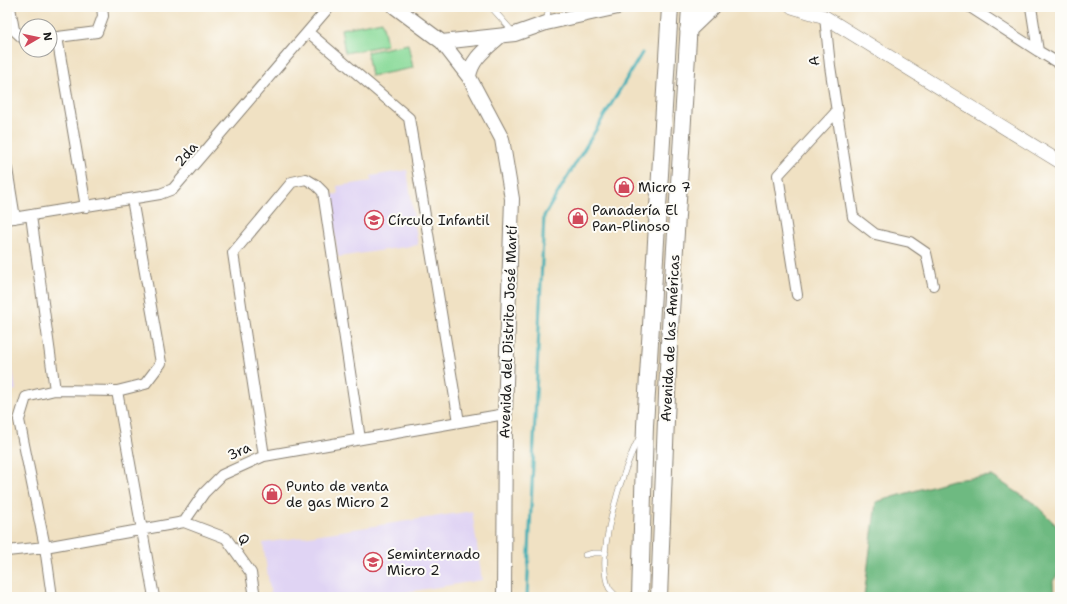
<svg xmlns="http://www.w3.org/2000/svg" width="1067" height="604" viewBox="0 0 1067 604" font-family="'Shantell Sans',sans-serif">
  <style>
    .built { fill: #e0d4f4 }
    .green { fill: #89da99; stroke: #527b5a }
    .forest { fill: #6eba81; stroke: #456b4e }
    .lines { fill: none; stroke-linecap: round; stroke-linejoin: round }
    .stream { stroke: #3badb5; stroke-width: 3 }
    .service-casing { stroke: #867e70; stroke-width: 6 }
    .minor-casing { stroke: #867e70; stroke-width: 12 }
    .tertiary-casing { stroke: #867e70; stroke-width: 14 }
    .secondary-casing { stroke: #867e70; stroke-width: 16 }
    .primary-casing { stroke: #867e70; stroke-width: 18 }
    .service { stroke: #fff; stroke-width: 5 }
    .minor { stroke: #fff; stroke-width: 10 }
    .tertiary { stroke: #fff; stroke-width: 13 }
    .secondary { stroke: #fff; stroke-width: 14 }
    .primary { stroke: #fff; stroke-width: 16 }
    .labels { text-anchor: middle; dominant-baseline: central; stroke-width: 4; stroke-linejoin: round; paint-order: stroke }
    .street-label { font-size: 14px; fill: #1c1c1c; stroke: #fdfcf7 }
    .poi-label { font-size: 14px; fill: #1c1c1c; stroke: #fdfcf7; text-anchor: start }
  </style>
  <rect width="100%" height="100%" fill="#fdfcf7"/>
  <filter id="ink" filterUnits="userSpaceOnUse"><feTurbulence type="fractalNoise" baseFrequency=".025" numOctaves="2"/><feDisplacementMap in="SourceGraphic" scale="8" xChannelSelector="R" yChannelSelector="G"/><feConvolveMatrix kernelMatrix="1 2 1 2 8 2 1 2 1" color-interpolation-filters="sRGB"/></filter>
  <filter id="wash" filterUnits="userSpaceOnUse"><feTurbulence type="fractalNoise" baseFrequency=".012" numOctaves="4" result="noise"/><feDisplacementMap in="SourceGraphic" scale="16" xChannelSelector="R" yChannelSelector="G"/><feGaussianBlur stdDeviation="0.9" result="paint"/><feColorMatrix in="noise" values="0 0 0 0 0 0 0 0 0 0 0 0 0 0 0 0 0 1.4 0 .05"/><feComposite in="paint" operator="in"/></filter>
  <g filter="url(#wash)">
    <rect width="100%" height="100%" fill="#f0e1c3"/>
    <path class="built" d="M 407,170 L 418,245 L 338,257 L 329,195 L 338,194 L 337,186 L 372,181 L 371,176 Z
      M 7,333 L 16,390 L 7,392 Z
      M 472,511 L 482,580 L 401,593 L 401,597 L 271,597 L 263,543 Z"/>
    <path class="green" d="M 382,21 L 387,45 L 345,53 L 341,29 Z
      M 408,44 L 413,68 L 371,76 L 367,52 Z"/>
    <path class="forest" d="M 992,476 L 1035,504 L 1056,525 L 1060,532 L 1060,572 L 1053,581 L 1054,597 L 864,597 L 876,502 L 952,480 Z"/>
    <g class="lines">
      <path class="stream" d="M 527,597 L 544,216 L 642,53"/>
    </g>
  </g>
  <g filter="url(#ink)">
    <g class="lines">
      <g class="service-casing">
        <path id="service" d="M 491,7 L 513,32
          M 546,22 L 549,7
          M 585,555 L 593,553 L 606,553
          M 617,597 C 615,594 611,591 609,588 C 594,555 623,468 639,438"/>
      </g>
      <g class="minor-casing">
        <path id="minor" d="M 10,7 L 14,30 L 26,41
          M 970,7 L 1038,51 L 1060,64
          M 1031,7 L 1038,51
          M 825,17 L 830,66 L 853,217 L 875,234 L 910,242 L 926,253 L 933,285
          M 308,32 L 409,118 L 459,422
          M 57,37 L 86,207
          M 50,38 L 97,32 L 103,16 L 102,7
          M 7,169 L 15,218
          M 31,216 L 55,390
          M 7,219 L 160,194 L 173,189 L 329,7
          M 797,295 L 778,175 L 838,110
          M 117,391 L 154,597
          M 264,456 L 233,253 L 292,182 L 306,179 L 316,185 L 323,192 L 360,439
          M 184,522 L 226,538 L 251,573 L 255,597
          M 7,551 L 45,547 L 184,522 L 204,493 L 222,475 L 264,456 L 505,414
          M 52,597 L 45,547 L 19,420 L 26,397 L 55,390 L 117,391 L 145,384 L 161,363 L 132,199"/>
      </g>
      <g class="tertiary-casing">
        <path id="tertiary" d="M 792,7 L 825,17 L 1060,162"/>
      </g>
      <g class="secondary-casing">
        <path id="secondary" d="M 395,7 L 442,42 L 469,77 L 502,139 L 512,199 L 505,414 L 504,597
          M 442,42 L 515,34 L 546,23 L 618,7
          M 469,77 C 471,59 486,49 499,37"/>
      </g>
      <g class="primary-casing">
        <path id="primary" d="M 688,30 L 712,7
          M 640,597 L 645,426 L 670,7
          M 659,597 L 669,344 L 690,7"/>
      </g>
      <use href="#service" class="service"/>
      <use href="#minor" class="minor"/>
      <use href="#tertiary" class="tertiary"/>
      <use href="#secondary" class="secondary"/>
      <use href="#primary" class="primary"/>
    </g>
  </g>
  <defs>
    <g id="shop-ring" transform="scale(1)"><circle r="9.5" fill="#fdfcf7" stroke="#d1495b" stroke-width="1.5"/><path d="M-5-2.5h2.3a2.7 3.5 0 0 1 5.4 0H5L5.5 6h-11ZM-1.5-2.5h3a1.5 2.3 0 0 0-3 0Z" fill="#d1495b"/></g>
    <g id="school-ring" transform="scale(1)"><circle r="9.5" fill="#fdfcf7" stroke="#d1495b" stroke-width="1.5"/><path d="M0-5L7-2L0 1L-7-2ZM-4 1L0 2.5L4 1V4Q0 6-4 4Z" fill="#d1495b"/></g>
  </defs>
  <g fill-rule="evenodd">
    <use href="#shop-ring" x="624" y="187"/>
    <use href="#shop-ring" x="578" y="218"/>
    <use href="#school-ring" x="374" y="220"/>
    <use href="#shop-ring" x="272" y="494"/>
    <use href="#school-ring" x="373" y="562"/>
  </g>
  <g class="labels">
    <g class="street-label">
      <text transform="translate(814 61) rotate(-97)">A</text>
      <text transform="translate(186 154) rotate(-49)">2da</text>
      <text transform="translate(508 332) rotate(-88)">Avenida del Distrito José Martí</text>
      <text transform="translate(670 338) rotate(-87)">Avenida de las Américas</text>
      <text transform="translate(239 451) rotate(-25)">3ra</text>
      <text transform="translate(244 539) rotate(54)">Q</text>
    </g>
    <g class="poi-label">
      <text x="638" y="187">Micro 7</text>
      <text x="592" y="210">Panadería El<tspan x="592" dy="16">Pan-Plinoso</tspan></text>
      <text x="388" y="220">Círculo Infantil</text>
      <text x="286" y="486">Punto de venta<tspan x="286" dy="16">de gas Micro 2</tspan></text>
      <text x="387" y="554">Seminternado<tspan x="387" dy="16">Micro 2</tspan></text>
    </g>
  </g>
  <rect width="1067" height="604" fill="none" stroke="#fdfcf7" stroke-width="24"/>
  <g transform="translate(38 38) rotate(81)"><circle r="19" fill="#fdfcf7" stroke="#a3a29f"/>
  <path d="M0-3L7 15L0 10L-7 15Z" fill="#d1495b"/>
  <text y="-6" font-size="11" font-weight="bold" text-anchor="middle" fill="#1c1c1c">N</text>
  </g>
</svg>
